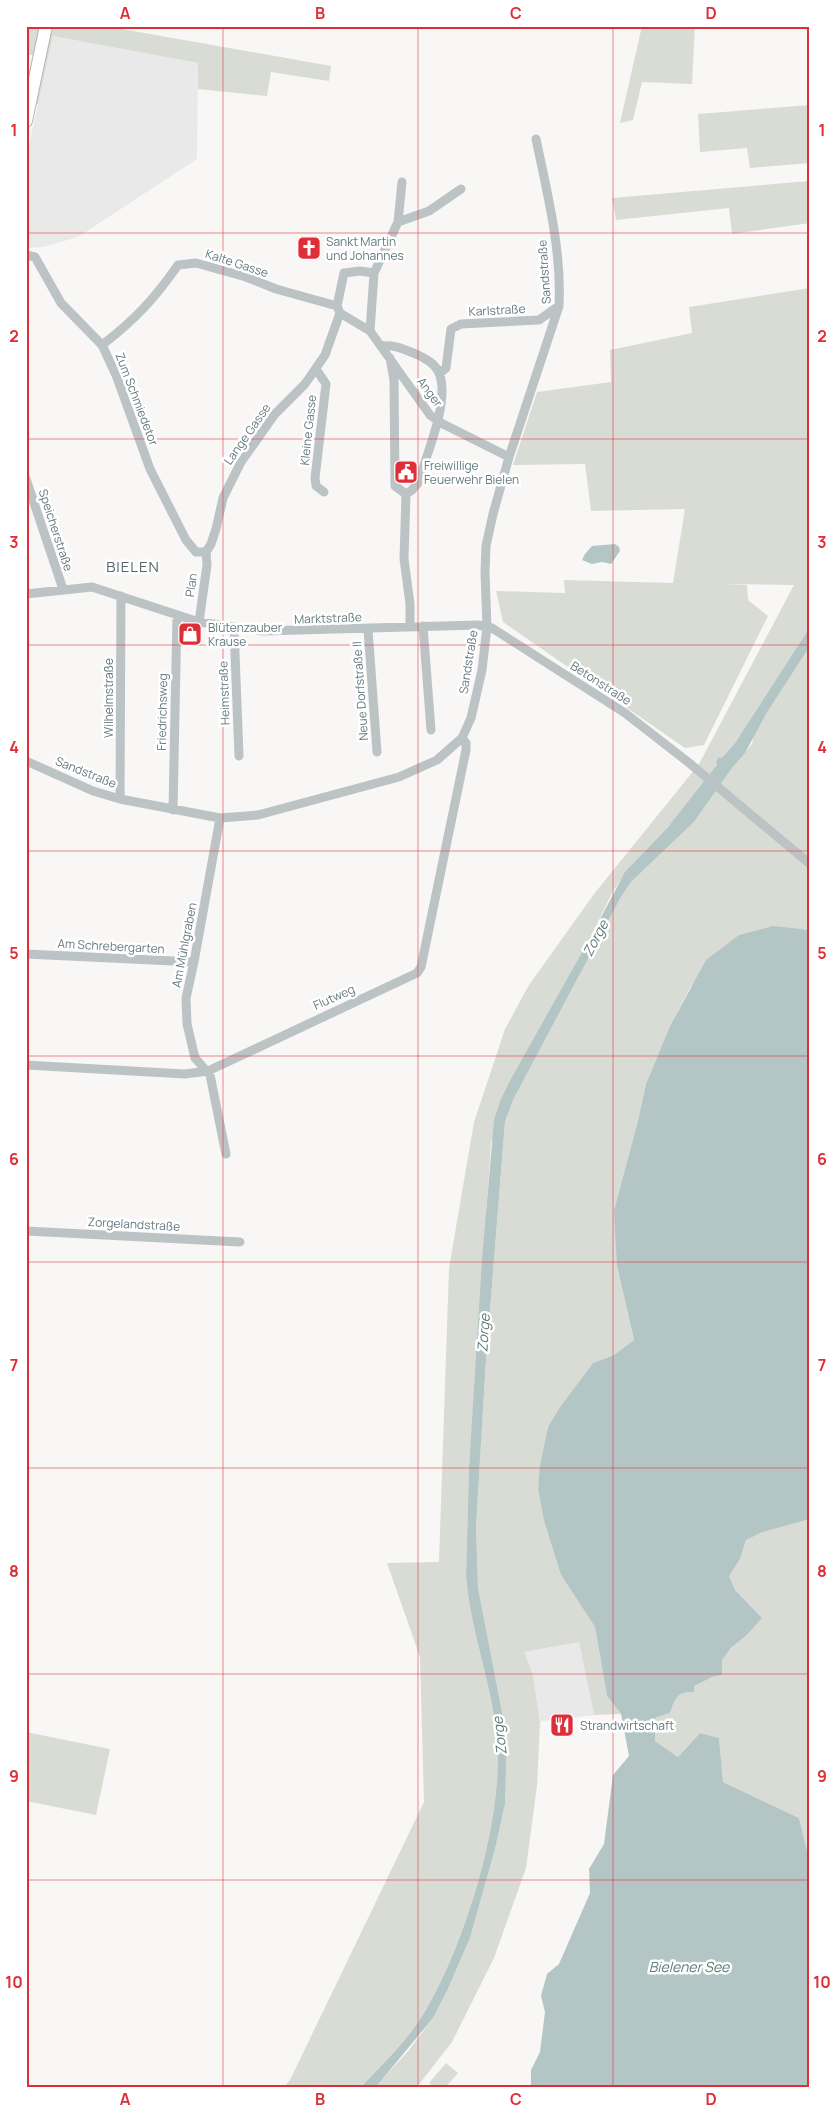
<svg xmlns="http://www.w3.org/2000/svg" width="836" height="2113" viewBox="0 0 836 2113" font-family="Manrope,sans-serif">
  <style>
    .built { fill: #e8e9e8 }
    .green { fill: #d9dcd4 }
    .water { fill: #b3c5c5 }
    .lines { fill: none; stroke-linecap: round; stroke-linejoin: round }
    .secondary-casing { stroke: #afb8ba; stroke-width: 14 }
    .minor { stroke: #bcc3c5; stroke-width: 9 }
    .secondary { stroke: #fff; stroke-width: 12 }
    .grid { fill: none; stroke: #de2e38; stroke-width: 1; stroke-opacity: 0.55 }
    .labels { text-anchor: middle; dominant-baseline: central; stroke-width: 5; stroke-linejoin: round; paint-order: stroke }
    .poi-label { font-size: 12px; fill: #647a7f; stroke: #fff; text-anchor: start }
    .street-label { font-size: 12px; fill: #647a7f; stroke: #fff }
    .water-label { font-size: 14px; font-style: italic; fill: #5e7a79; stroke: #fff }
    .quarter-label { font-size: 15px; letter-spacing: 1px; fill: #55676a; stroke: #fff }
    .neatline { fill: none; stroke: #de2e38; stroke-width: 2 }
    .grid-label { font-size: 16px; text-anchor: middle; font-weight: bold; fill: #de2e38 }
  </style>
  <rect width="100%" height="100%" fill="#f8f7f5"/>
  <path class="built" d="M 53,36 L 198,63 L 197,159 L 78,237 L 43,247 L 26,248 L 26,159 Z
    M 579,1642 L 594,1715 L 542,1721 L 540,1723 L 533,1675 L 524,1652 Z"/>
  <path class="green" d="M 26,26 L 105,26 L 331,66 L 329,81 L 271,72 L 267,96 L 198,89 L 198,63 L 53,36 L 38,104 L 26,104 L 26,86 L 33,55 L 26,55 Z
    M 642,26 L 695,26 L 692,84 L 642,82 L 633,120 L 620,123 Z
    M 810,105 L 810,163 L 750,168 L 747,148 L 700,152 L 698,114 Z
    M 810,181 L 810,223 L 732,234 L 729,208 L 616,220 L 612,198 Z
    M 810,288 L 810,627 L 735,743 L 722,759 L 719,757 L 716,761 L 717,765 C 703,787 685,810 667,828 C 646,850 628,867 612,893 L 491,1143 L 469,1468 L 466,1575 C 470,1630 492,1683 497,1739 C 504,1817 466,1940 427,2008 C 410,2038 385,2062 361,2087 L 284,2087 L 290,2080 L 424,1802 L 420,1657 L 387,1563 L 439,1562 L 449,1268 L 474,1122 L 505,1029 L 529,985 L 594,894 L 699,764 L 794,585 L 721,584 L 747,585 L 748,600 L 768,616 L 704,745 L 685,748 L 503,622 L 496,591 L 565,593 L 564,580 L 673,583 L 685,509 L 591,511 L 585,464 L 513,465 L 537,392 L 611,382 L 610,350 L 692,333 L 689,307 Z
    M 810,646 L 810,930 L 794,929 L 691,986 L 670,1026 L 646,1084 L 637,1125 L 617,1266 L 634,1340 L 614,1355 L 593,1363 L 560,1407 L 548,1427 L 538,1489 L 544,1521 L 561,1575 L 595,1627 L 607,1696 L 621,1714 L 594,1715 L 579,1642 L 524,1652 L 533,1675 L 540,1723 L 537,1786 L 526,1868 L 494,1958 L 452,2042 L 417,2087 L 375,2087 L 409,2050 L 433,2018 L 447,1991 L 470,1938 L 495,1849 L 505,1804 L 507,1738 L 478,1588 L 476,1526 L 486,1360 L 505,1123 L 514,1098 L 622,895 L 632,881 L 694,822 L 732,768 L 752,744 L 754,734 L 766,714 Z
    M 810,1519 L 810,1863 L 799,1818 L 723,1782 L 719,1738 L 700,1733 L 678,1757 L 655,1741 L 655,1718 L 670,1713 C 672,1708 673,1701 676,1698 C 686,1686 708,1677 722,1675 L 722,1660 L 731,1648 L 748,1634 L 762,1618 L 735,1590 L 728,1576 L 740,1559 L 746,1540 L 763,1532 Z
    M 26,1732 L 110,1749 L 96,1815 L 26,1801 Z
    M 446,2063 L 458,2073 L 446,2087 L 434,2087 L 429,2083 Z"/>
  <path class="water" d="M 615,544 L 619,547 L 620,551 L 611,564 L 602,562 L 592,564 L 582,560 L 585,554 L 592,546 Z
    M 810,627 L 810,646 L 766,714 L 745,753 L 732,768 L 694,822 L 632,881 L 622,895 L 514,1098 L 505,1122 L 486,1360 L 476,1526 L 478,1588 L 507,1738 L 505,1804 L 495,1849 L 470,1938 L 447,1991 L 433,2018 L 380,2082 L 375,2087 L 361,2087 C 385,2062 410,2038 427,2008 C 466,1940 504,1818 497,1739 C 492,1683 470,1630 466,1575 L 469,1468 L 482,1260 L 494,1120 L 501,1099 L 511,1079 L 590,938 L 625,872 L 668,827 L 717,765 L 716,761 L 719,757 L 722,758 L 735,743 Z
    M 773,926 L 810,930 L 810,1519 L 763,1532 L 746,1540 L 740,1559 L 729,1576 L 735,1590 L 762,1618 L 748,1634 L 731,1648 L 722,1660 L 722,1675 L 712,1677 L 694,1686 L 694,1692 C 677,1691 675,1698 670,1713 L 655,1718 L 655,1741 L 678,1757 L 700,1733 L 719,1738 L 723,1782 L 799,1818 L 810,1863 L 810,2087 L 531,2087 L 531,2070 L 540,2052 L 545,2012 L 541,1996 L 547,1974 L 559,1964 L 590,1893 L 589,1869 L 604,1844 L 613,1775 L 629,1756 L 621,1714 L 607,1696 L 595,1627 L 561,1575 L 544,1521 L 538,1489 L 540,1466 L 548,1427 L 560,1407 L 593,1363 L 614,1355 L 634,1340 L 617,1266 L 614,1211 L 637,1125 L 646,1084 L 670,1026 L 706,960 L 739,935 Z"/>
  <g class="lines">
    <g class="secondary-casing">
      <path id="secondary" d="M 26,121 L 46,26"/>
    </g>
    <path class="minor" d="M 398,222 L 429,211 L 461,189
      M 26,255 L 35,257 L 61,303 L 102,345 L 116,375 L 150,469 L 186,540 L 196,552 L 206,552
      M 340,313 L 370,331 L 430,415 L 443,424 L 509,457
      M 370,331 L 374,273 L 398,222 L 402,182
      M 102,345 C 135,320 155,298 178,265 L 196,263 L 246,277 L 276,289 L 337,306
      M 381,346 C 397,345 403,349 418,355 C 426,359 434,363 438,371 C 452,397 426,456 418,483 L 412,490 L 406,494
      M 390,358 L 394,380 L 395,486 L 406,494 L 404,559 L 410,604 L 410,626
      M 316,369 L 326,384 L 315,478 L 316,486 L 324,492
      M 440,373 L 446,368 L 451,329 L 461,324 L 539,320 L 559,306
      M 26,479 L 63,589
      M 206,552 L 211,544 L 216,529 L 223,498 L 241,462 L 275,414 L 305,384 L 325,355 L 340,313 L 337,306 L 344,273 L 360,271 L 374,273
      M 26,594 L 92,587 L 199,622 L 263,631 L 478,625 L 492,628 L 625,713 L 688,762 L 810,864
      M 199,622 L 207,565 L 206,552
      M 423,626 L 431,730
      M 234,628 L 239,756
      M 368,629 L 377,752
      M 26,761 L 93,791 L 120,799 L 220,818 L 258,815 L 399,777 L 437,760 L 462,738 L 471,718 L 482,670 L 487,627 L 485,573 L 486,546 L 493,514 L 509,457 L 559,306 C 562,251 547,192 536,139
      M 120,799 L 121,596
      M 173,810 L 177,615
      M 220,818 L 194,962 L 186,998 L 187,1024 L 195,1058 L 210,1075 L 226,1154
      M 26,954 L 194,962
      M 26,1065 L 185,1074 L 208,1071 L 417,973 L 421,967 L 466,750 L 466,743 L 462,738
      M 26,1231 L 240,1242"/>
    <use href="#secondary" class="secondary"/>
  </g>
  <path class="grid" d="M 223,26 L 223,2087M 418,26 L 418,2087M 613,26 L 613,2087M 26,233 L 810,233M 26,439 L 810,439M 26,645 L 810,645M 26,851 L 810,851M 26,1056 L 810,1056M 26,1262 L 810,1262M 26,1468 L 810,1468M 26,1674 L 810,1674M 26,1880 L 810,1880"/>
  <defs>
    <g id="church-square" transform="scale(1.25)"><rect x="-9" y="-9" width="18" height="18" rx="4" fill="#de2e38" stroke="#fff"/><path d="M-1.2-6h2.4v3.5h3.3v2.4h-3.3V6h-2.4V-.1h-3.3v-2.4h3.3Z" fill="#fff"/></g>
    <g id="civic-square" transform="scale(1.25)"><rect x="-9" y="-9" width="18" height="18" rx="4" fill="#de2e38" stroke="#fff"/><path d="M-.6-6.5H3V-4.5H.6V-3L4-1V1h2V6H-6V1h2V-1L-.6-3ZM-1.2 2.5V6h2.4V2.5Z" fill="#fff"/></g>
    <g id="shop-square" transform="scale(1.25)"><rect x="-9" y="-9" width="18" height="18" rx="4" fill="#de2e38" stroke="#fff"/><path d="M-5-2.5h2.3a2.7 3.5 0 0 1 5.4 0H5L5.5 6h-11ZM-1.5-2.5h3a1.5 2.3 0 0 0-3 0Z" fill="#fff"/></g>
    <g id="restaurant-square" transform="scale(1.25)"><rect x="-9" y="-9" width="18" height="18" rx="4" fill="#de2e38" stroke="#fff"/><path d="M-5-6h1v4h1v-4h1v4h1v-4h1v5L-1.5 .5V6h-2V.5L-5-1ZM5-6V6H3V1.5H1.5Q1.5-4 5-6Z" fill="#fff"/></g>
  </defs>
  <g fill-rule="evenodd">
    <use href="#church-square" x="309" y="248"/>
    <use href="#civic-square" x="406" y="472"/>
    <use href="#shop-square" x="190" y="634"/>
    <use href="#restaurant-square" x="562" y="1725"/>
  </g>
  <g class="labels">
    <g class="poi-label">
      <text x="326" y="241">Sankt Martin<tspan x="326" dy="14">und Johannes</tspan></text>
      <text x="424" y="465">Freiwillige<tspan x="424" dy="14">Feuerwehr Bielen</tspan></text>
      <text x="208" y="627">Blütenzauber<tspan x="208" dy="14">Krause</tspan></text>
      <text x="580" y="1725">Strandwirtschaft</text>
    </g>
    <g class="street-label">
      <text transform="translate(237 263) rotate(18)">Kalte Gasse</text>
      <text transform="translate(544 272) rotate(-94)">Sandstraße</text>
      <text transform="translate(497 310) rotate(-3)">Karlstraße</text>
      <text transform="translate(430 392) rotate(53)">Anger</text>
      <text transform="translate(137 399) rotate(69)">Zum Schmiedetor</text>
      <text transform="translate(308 430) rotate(-84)">Kleine Gasse</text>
      <text transform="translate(247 434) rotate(-55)">Lange Gasse</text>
      <text transform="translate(56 530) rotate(72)">Speicherstraße</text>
      <text transform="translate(191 585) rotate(-82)">Plan</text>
      <text transform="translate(328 618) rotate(-2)">Marktstraße</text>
      <text transform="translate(468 662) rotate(-81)">Sandstraße</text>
      <text transform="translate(601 683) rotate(33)">Betonstraße</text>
      <text transform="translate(360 691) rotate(-94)">Neue Dorfstraße II</text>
      <text transform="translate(224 693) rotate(-92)">Heimstraße</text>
      <text transform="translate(108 698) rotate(-90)">Wilhelmstraße</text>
      <text transform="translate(162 712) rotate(-89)">Friedrichsweg</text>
      <text transform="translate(86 772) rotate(22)">Sandstraße</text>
      <text transform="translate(184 945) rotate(-79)">Am Mühlgraben</text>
      <text transform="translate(111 946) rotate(3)">Am Schrebergarten</text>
      <text transform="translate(334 997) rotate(-24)">Flutweg</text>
      <text transform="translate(134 1224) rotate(3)">Zorgelandstraße</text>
    </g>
    <g class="water-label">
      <text transform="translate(595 938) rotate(-62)">Zorge</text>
      <text transform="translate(483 1333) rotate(-86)">Zorge</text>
      <text transform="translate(499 1736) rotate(-97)">Zorge</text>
      <text x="689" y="1966">Bielener See</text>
    </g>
    <g class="quarter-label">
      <text x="133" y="566">BIELEN</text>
    </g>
  </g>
  <rect width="836" height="2113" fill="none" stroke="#ffffff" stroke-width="55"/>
  <rect x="28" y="28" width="780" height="2058" class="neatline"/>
  <g class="grid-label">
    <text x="125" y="19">A</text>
    <text x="320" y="19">B</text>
    <text x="516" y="19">C</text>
    <text x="711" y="19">D</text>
    <text x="14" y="136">1</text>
    <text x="822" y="136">1</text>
    <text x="14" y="342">2</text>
    <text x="822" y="342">2</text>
    <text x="14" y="548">3</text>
    <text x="822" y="548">3</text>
    <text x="14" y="753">4</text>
    <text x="822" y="753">4</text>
    <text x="14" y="959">5</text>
    <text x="822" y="959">5</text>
    <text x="14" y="1165">6</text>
    <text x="822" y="1165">6</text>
    <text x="14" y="1371">7</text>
    <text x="822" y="1371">7</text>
    <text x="14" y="1577">8</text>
    <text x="822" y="1577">8</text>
    <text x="14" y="1782">9</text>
    <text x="822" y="1782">9</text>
    <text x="14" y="1988">10</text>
    <text x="822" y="1988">10</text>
    <text x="125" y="2105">A</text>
    <text x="320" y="2105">B</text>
    <text x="516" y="2105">C</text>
    <text x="711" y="2105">D</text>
  </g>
</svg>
